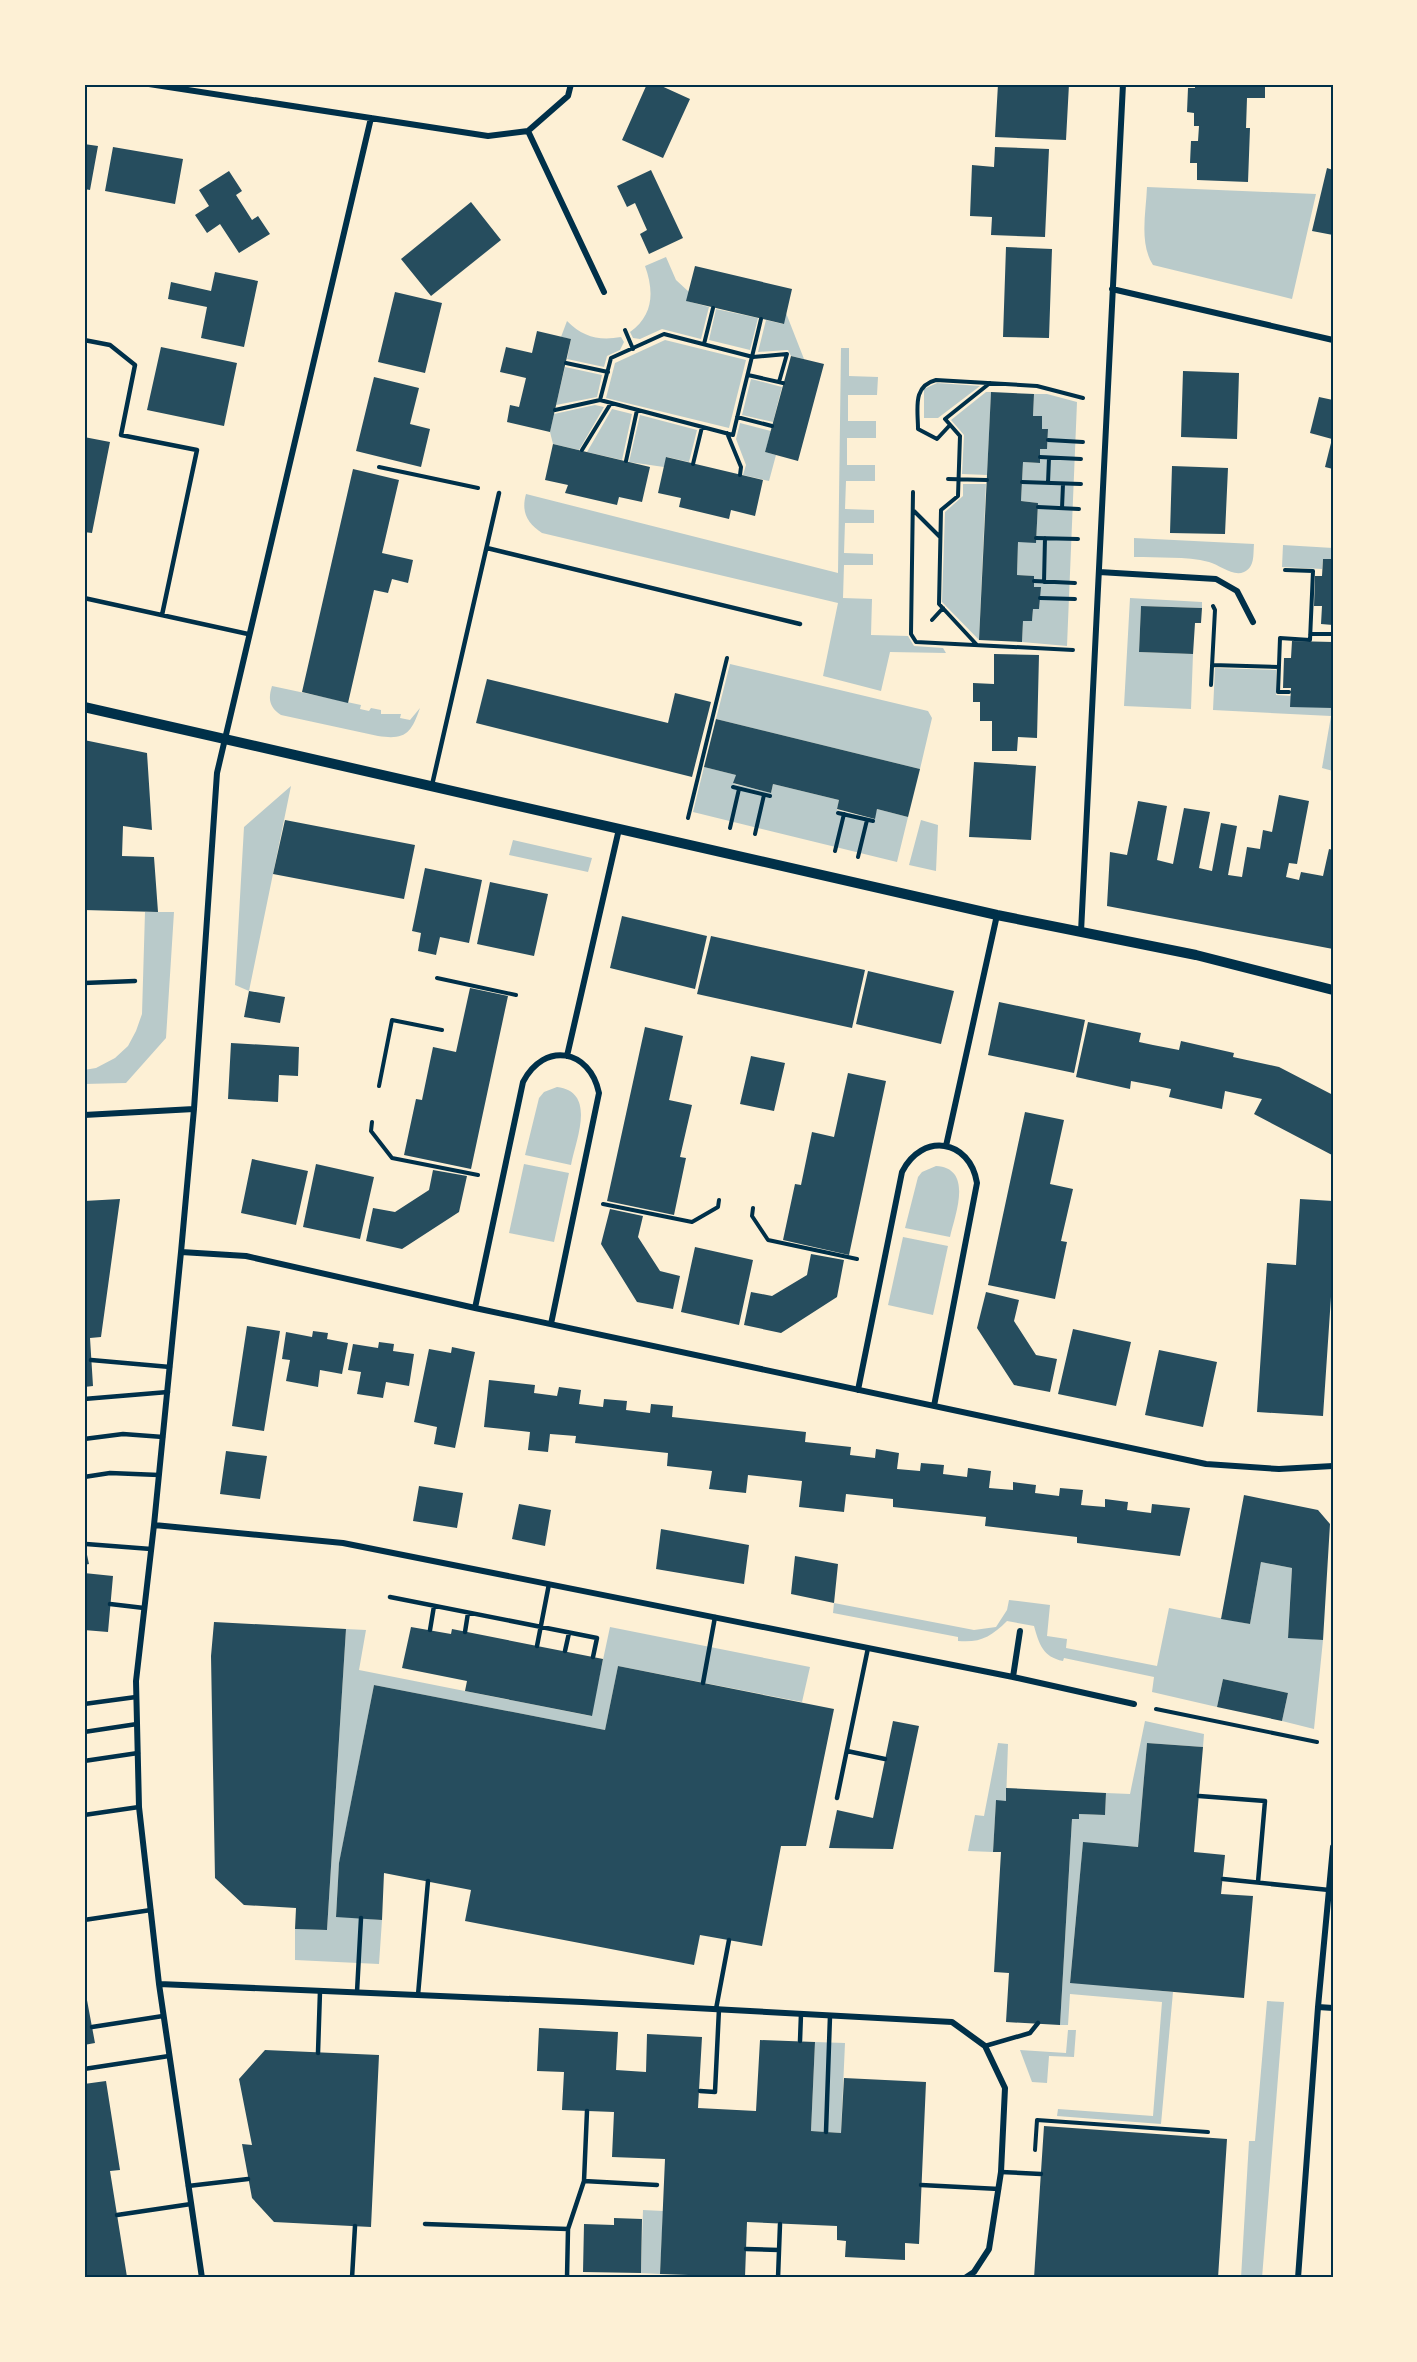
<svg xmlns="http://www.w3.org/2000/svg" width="1417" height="2362" viewBox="0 0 1417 2362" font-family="'Fira Sans Condensed',sans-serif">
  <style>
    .green { fill: #b9caca }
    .building { fill: #264d5e }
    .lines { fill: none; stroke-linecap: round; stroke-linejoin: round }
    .path { stroke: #003049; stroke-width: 4 }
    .service { stroke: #003049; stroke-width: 4.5 }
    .minor { stroke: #003049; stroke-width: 6 }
    .tertiary { stroke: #003049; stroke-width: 10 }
    .neatline { fill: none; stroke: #003049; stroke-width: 2 }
  </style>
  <rect width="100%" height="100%" fill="#fdf0d5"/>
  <path class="green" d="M 1147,187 L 1316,194 L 1292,299 L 1153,265 C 1139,243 1146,213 1147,187 Z
    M 666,257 L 676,280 L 689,292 L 687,301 L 709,307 L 701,339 L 662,329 L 640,339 L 633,338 L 630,332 C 654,315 654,291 645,266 Z
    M 716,309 L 758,318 L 750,350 L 709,340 Z
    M 786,313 L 804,359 L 791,356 L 788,350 L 758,352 L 766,320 L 783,324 Z
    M 567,321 C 583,337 599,341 621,337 L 624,342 L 620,350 L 607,356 L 604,367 L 567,359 L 571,339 L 561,337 Z
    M 665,340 L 746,360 L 729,428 L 606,398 L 615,363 Z
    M 841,348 L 849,348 L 849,376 L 878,377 L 877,395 L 848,395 L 848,421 L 876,421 L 876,438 L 847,438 L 847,465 L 875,465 L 875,481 L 846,481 L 845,509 L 874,510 L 874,523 L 845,523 L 844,553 L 873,554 L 873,565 L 844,565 L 843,598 L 872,599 L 871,635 L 908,636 L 914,646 L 943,648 L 946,653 L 890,652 L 881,691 L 823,676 L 838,603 L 542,533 C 527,523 521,512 526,494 L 838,573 Z
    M 565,367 L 602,375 L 597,397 L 556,405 Z
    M 751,379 L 782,387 L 773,422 L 742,415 Z
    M 937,383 L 980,386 L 938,418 L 924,418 L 924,389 Z
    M 986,392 L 991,392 L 987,475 L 962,474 L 964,435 L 951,420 Z
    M 1034,394 L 1047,394 L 1077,402 L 1067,646 L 1022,642 L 1023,621 L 1032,621 L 1033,609 L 1039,609 L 1040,587 L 1034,587 L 1034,576 L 1017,575 L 1018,542 L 1036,542 L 1038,503 L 1021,501 L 1023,462 L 1039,463 L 1040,449 L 1047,449 L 1048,429 L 1042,429 L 1042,416 L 1033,416 Z
    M 595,405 L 604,407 L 579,450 L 553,444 L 550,432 L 554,414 Z
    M 612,409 L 632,414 L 622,460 L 587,452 Z
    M 640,415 L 697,430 L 689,462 L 667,457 L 664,467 L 629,462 Z
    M 740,423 L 771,431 L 765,452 L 776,455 L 769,481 L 743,475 L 746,465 L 736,439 Z
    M 963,484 L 986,484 L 979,640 L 942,602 L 945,512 L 963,496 Z
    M 1134,538 L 1254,544 C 1253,555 1255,567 1244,572 C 1233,577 1220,565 1209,562 C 1186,556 1158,558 1134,557 Z
    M 1283,545 L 1333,548 L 1333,559 L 1323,559 L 1322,569 L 1282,567 Z
    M 1130,598 L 1202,602 L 1202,608 L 1141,606 L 1139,652 L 1193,654 L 1191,709 L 1124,706 Z
    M 730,664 L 928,711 L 932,718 L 920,769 L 716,719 Z
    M 1215,668 L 1276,670 L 1276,695 L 1291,696 L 1333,708 L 1333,771 L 1322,768 L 1331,716 L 1213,710 Z
    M 272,686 L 361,705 L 360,709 L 369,711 L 371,708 L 381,710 L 381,714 L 401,714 L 400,718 L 410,720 L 420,708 C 411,734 405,740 378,736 L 281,715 C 269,707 268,699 272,686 Z
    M 704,767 L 736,775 L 734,784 L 771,793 L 773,784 L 839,800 L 837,810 L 874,819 L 877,809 L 908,817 L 897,862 L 693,812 Z
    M 291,786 L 249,991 L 235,985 L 244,827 Z
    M 921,820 L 938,825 L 936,871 L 909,865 Z
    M 513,840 L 592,858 L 588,872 L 509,855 Z
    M 145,912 L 174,912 L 166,1038 L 126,1083 L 84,1084 L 84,1070 L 96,1068 L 115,1058 L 128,1046 L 136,1031 L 142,1014 Z
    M 557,1087 C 597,1092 576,1139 571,1165 L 525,1155 L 539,1098 L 544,1092 Z
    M 524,1164 L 569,1173 L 554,1242 L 509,1233 Z
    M 936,1166 C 974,1168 955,1215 950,1237 L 905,1228 L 918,1177 L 922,1172 Z
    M 903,1237 L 948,1246 L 933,1315 L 888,1305 Z
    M 1261,1562 L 1292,1568 L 1288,1637 L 1323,1640 L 1314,1729 L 1282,1721 L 1288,1693 L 1223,1679 L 1217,1707 L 1152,1692 L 1154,1677 L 1064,1658 L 1063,1661 C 1043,1657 1039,1644 1034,1626 L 1007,1621 C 991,1637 980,1643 958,1641 L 958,1637 L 833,1613 L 834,1603 L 974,1630 L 996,1627 L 1007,1610 L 1009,1600 L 1050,1605 L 1047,1636 L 1067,1639 L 1066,1648 L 1157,1666 L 1169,1608 L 1250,1624 Z
    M 610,1627 L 810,1667 L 802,1702 L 618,1666 L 605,1730 L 374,1685 L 339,1864 L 336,1916 L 382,1920 L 379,1964 L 295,1960 L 295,1929 L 327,1930 L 346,1629 L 366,1630 L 359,1670 L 591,1716 Z
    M 1145,1721 L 1204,1734 L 1203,1747 L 1147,1743 L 1138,1847 L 1083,1843 L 1070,1982 L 1173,1992 L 1161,2124 L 1057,2116 L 1058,2109 L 1153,2116 L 1162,2002 L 1070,1994 L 1068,2025 L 1060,2025 L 1072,1819 L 1079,1819 L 1079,1814 L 1105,1815 L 1106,1793 L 1130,1794 Z
    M 998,1743 L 1008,1744 L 1006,1801 L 996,1801 L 993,1852 L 968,1851 L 975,1815 L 984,1816 Z
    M 1267,2001 L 1284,2002 L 1262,2278 L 1241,2278 L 1249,2141 L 1255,2141 Z
    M 1068,2030 L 1076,2030 L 1074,2057 L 1049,2056 L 1047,2083 L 1032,2082 L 1020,2050 L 1066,2053 Z
    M 815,2042 L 845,2043 L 841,2133 L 811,2131 Z
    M 643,2210 L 663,2211 L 660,2274 L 641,2273 Z"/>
  <path class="building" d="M 647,84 L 657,84 L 690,99 L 663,158 L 622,140 Z
    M 998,84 L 1069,84 L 1066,140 L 995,137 Z
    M 1195,84 L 1265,84 L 1265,98 L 1247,98 L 1246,128 L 1250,128 L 1248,182 L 1197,180 L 1197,163 L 1190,163 L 1191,141 L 1198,141 L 1199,126 L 1194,126 L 1194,113 L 1187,112 L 1188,88 L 1195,88 Z
    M 84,144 L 98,146 L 90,190 L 84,189 Z
    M 113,147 L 183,159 L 175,204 L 105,191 Z
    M 995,147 L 1049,149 L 1045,237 L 991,235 L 992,217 L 970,216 L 972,165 L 994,167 Z
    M 1327,168 L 1333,170 L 1333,235 L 1312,231 Z
    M 651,170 L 683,238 L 649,254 L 640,234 L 647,230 L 635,203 L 627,207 L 617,186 Z
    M 229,171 L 242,191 L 236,195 L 252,220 L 258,216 L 270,234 L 239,253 L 220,224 L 207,233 L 195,215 L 209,206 L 199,190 Z
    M 471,202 L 501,240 L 431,296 L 401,259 Z
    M 1006,247 L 1052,249 L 1049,338 L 1003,337 Z
    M 695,266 L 792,289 L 784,324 L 686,301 Z
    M 215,272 L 258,281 L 244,347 L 201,338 L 207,307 L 168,299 L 171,282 L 211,291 Z
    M 395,292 L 442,303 L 425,373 L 378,362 Z
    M 537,331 L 571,339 L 550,432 L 507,422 L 510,405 L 519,407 L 526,378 L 500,372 L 506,347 L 532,353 Z
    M 161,347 L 237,363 L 224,426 L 147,410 Z
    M 791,356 L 824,364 L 798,461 L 765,452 Z
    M 1183,371 L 1239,373 L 1237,439 L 1181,437 Z
    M 374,377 L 419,388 L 410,424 L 430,429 L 421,467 L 356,451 Z
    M 991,392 L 1034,394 L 1033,416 L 1042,416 L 1042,429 L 1048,429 L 1047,449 L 1040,449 L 1040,463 L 1023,462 L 1021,501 L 1038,503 L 1036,543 L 1018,542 L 1017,575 L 1034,576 L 1034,587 L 1041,587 L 1039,609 L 1033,609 L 1032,621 L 1023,621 L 1022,642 L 979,640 Z
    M 1319,397 L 1333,400 L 1333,469 L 1325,467 L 1332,439 L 1310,433 Z
    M 84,437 L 110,442 L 92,533 L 84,532 Z
    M 553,444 L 650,467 L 642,502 L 619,497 L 617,505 L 565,493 L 568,485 L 545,480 Z
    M 666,457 L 763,480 L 755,516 L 731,510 L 729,519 L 679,507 L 681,498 L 658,493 Z
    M 1172,466 L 1228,468 L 1225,534 L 1170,533 Z
    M 353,469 L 399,480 L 382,553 L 413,560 L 408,583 L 392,579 L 388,593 L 374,590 L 348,703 L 302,692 Z
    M 1323,559 L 1333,559 L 1333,625 L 1321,624 L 1322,606 L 1314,606 L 1315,576 L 1322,576 Z
    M 1141,606 L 1202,608 L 1201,623 L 1195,623 L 1193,654 L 1139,652 Z
    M 1292,641 L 1333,642 L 1333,708 L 1290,707 L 1291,688 L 1283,688 L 1284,658 L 1291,658 Z
    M 994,654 L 1039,655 L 1037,738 L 1018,737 L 1017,751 L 992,751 L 992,721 L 980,721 L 980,702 L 973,702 L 973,683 L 994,684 Z
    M 487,679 L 668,723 L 675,693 L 711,702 L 692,777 L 476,723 Z
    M 716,719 L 920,769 L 908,817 L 877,809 L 875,819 L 837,809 L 839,800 L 773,784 L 771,793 L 733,783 L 736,775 L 704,767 Z
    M 84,740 L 147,753 L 152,830 L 123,826 L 122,856 L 154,857 L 158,912 L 84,910 Z
    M 974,762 L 1036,766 L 1031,840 L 969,837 Z
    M 1279,795 L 1309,801 L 1297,864 L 1289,863 L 1286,877 L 1299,880 L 1301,872 L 1323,876 L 1329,849 L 1333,850 L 1333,949 L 1107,906 L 1110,852 L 1127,855 L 1138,801 L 1167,806 L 1157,860 L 1173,864 L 1184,808 L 1210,812 L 1199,868 L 1212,871 L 1221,823 L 1237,826 L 1228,875 L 1242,877 L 1247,847 L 1260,849 L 1263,830 L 1272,832 Z
    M 285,820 L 415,845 L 404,899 L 273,874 Z
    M 425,868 L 482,880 L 469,943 L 440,937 L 436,955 L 418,951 L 421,933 L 412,931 Z
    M 490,882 L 548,894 L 534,956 L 477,944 Z
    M 622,916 L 707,936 L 695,989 L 610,968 Z
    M 711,936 L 865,970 L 852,1028 L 697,994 Z
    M 868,971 L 954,991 L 941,1044 L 856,1024 Z
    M 470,988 L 508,996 L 471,1169 L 404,1155 L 416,1099 L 422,1100 L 433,1047 L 456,1052 Z
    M 249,991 L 285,997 L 280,1023 L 244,1017 Z
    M 999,1002 L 1085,1020 L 1074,1073 L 988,1055 Z
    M 1088,1022 L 1141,1033 L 1139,1042 L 1153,1045 L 1179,1050 L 1181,1041 L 1234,1053 L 1233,1057 L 1279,1067 L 1333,1095 L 1332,1155 L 1254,1114 L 1262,1099 L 1225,1091 L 1222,1109 L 1169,1097 L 1171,1089 L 1157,1086 L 1131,1081 L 1130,1089 L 1076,1077 Z
    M 645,1027 L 683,1036 L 669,1100 L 692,1105 L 680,1157 L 686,1158 L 674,1215 L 607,1201 Z
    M 231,1043 L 299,1047 L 298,1076 L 279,1075 L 278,1102 L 228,1099 Z
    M 751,1056 L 785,1063 L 774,1111 L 740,1104 Z
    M 848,1073 L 886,1081 L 849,1255 L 783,1240 L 795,1184 L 801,1185 L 812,1132 L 834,1137 Z
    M 1025,1112 L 1064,1120 L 1050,1184 L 1073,1189 L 1061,1241 L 1067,1242 L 1055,1299 L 988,1285 Z
    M 252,1159 L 308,1171 L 296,1225 L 241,1213 Z
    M 316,1164 L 374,1177 L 360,1239 L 303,1227 Z
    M 433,1170 L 467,1176 L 459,1212 L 402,1249 L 366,1241 L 373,1208 L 395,1212 L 429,1190 Z
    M 120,1199 L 101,1337 L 90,1338 L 93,1386 L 84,1387 L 84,1201 Z
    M 1300,1199 L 1333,1201 L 1333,1267 L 1323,1416 L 1257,1412 L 1267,1263 L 1296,1265 Z
    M 610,1209 L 643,1216 L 638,1237 L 660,1271 L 680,1276 L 673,1309 L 637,1302 L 601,1244 Z
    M 695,1247 L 753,1260 L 739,1325 L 681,1312 Z
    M 811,1254 L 844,1260 L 837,1297 L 781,1333 L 744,1325 L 751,1292 L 772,1296 L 807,1275 Z
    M 986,1292 L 1019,1300 L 1014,1321 L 1036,1355 L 1057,1359 L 1050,1392 L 1014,1385 L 977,1328 Z
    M 247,1326 L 280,1331 L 264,1431 L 232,1426 Z
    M 1073,1329 L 1131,1342 L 1116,1406 L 1058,1394 Z
    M 313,1331 L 328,1333 L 327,1339 L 348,1343 L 342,1374 L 320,1370 L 318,1387 L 286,1381 L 290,1360 L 282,1359 L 286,1332 L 312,1337 Z
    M 379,1342 L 394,1344 L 393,1351 L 414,1354 L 409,1386 L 386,1382 L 383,1398 L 357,1394 L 361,1372 L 348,1370 L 353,1344 L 378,1348 Z
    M 452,1347 L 475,1352 L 455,1448 L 434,1444 L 437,1427 L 414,1422 L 429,1349 L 451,1353 Z
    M 1159,1350 L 1217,1362 L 1203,1427 L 1145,1415 Z
    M 489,1380 L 535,1385 L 534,1393 L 557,1396 L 559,1387 L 581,1390 L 579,1404 L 603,1407 L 604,1399 L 627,1401 L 626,1410 L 650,1413 L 651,1404 L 673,1406 L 672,1417 L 806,1432 L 805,1442 L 851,1447 L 850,1455 L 875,1458 L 876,1449 L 899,1453 L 897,1469 L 920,1471 L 921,1463 L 944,1465 L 943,1474 L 967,1477 L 968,1468 L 991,1471 L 989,1488 L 1013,1490 L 1013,1482 L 1036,1485 L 1035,1493 L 1059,1496 L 1060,1488 L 1083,1490 L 1081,1505 L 1105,1507 L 1105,1499 L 1128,1502 L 1127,1510 L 1151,1513 L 1152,1504 L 1190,1508 L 1180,1556 L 1077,1543 L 1077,1537 L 985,1526 L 986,1517 L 893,1507 L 893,1499 L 846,1494 L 844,1512 L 799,1507 L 802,1481 L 748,1475 L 746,1493 L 709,1489 L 712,1471 L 667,1466 L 668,1453 L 575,1443 L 576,1436 L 550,1434 L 548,1452 L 528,1450 L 530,1432 L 484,1427 Z
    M 226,1451 L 267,1456 L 260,1499 L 220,1494 Z
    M 419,1486 L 463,1493 L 457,1528 L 413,1521 Z
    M 1244,1495 L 1318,1510 L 1330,1524 L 1323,1640 L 1288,1638 L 1292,1568 L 1261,1562 L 1250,1624 L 1221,1619 Z
    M 519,1504 L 551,1510 L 545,1546 L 512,1539 Z
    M 661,1529 L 749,1545 L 744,1584 L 656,1569 Z
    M 84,1541 L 89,1564 L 84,1565 Z
    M 795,1556 L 838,1564 L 834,1603 L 791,1594 Z
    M 84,1573 L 113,1576 L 108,1632 L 84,1630 Z
    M 214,1622 L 346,1629 L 327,1930 L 295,1929 L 296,1908 L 244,1905 L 215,1878 L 211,1656 Z
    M 411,1627 L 451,1634 L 452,1629 L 603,1659 L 592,1716 L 465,1691 L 467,1681 L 402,1668 Z
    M 618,1666 L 834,1709 L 806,1846 L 781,1846 L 762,1946 L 700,1935 L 694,1965 L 465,1921 L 471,1890 L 384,1873 L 382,1920 L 336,1917 L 339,1863 L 374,1685 L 605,1730 Z
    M 1223,1679 L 1288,1693 L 1282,1721 L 1217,1707 Z
    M 893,1721 L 919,1726 L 893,1849 L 829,1848 L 837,1810 L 873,1818 Z
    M 1147,1743 L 1203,1747 L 1194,1852 L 1225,1855 L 1221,1894 L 1253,1896 L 1244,1998 L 1070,1983 L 1083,1842 L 1138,1847 Z
    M 1006,1788 L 1106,1793 L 1105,1815 L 1079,1814 L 1079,1819 L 1072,1819 L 1060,2025 L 1006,2022 L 1009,1973 L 994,1972 L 1001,1852 L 993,1852 L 996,1800 L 1006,1801 Z
    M 84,1984 L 95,2043 L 84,2045 Z
    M 539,2028 L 618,2032 L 616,2070 L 646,2072 L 647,2034 L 702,2037 L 698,2108 L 756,2111 L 760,2040 L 815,2042 L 811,2131 L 841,2133 L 844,2078 L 926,2082 L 919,2244 L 905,2243 L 905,2260 L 845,2257 L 846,2241 L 837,2240 L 837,2226 L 747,2222 L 745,2277 L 660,2274 L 665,2159 L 612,2157 L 614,2112 L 562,2110 L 564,2072 L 537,2071 Z
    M 265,2050 L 379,2055 L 371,2227 L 274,2222 L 252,2198 L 242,2144 L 252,2145 L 239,2079 Z
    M 106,2081 L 120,2170 L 110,2171 L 127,2277 L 84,2278 L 84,2084 Z
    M 1044,2126 L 1227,2139 L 1218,2278 L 1034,2278 Z
    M 614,2218 L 642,2219 L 641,2273 L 583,2272 L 584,2224 L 614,2225 Z"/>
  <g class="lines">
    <path class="path" d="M 761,319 C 752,358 742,396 733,435 L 600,400 L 611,358 L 664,334 L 753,357 L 787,354 L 779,382
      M 625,330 L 633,349
      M 704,344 L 713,308
      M 566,363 L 608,372
      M 748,375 L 783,383
      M 555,410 L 600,400
      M 737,417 L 772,426
      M 950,425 L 937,439 L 918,429 C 918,409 912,386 936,380 L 1037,386 L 1083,398
      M 727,433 L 741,467 L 740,475
      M 1048,440 L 1083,442
      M 582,450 L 611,403
      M 1040,457 L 1081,459
      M 626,461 L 637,410
      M 693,464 L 702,427
      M 379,467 L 478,488
      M 948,479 L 987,480
      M 1022,482 L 1081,484
      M 1048,483 L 1049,458
      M 913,492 L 911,634 L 916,642 L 1073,650
      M 1038,507 L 1079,509
      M 1062,508 L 1063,484
      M 914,511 L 940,537
      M 1036,538 L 1078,539
      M 1285,570 L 1313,571 L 1310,640 L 1280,638 L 1278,692 L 1289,692
      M 1034,581 L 1075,583
      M 1044,582 L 1045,538
      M 1040,598 L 1075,599
      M 932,620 L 943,608
      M 1310,634 L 1333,634
      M 977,645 L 939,604 L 941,510 L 958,496 L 960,436 L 945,419 L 990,383
      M 1212,665 L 1279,667
      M 1211,685 L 1215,610 L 1213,606
      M 733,787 L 770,796
      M 838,813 L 873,821
      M 688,818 L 727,658
      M 730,828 L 739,789
      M 755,834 L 764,795
      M 835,851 L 844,814
      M 858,857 L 867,820
      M 437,978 L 516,995
      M 379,1086 L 392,1020 L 442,1030
      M 372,1122 L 371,1131 L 392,1158 L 478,1175
      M 603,1204 L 692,1222 L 718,1207 L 719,1200
      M 753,1208 L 752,1216 L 768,1240 L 857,1259
      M 1156,1709 L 1317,1742
      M 1035,2150 L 1037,2120 L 1208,2132"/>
    <path class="service" d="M 84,340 L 110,345 L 135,365 L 121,435 L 197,450 L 162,615
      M 487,548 L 800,624
      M 84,598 L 248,634
      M 432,785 L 499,493
      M 84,983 L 135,981
      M 91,1360 L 170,1367
      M 84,1399 L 168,1392
      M 84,1439 L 123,1434 L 163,1437
      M 84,1477 L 110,1473 L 159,1475
      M 86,1544 L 151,1549
      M 390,1597 L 597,1638 L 593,1657
      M 110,1604 L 144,1608
      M 430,1630 L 434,1606
      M 465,1632 L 468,1613
      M 537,1646 L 549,1584
      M 565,1651 L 569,1633
      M 703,1683 L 715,1617
      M 84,1704 L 136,1697
      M 84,1732 L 137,1724
      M 847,1751 L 885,1759
      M 84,1761 L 138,1753
      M 1199,1796 L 1265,1801 L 1258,1882
      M 837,1798 L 868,1648
      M 84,1815 L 139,1807
      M 1223,1879 L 1329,1890
      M 84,1920 L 151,1910
      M 357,1992 L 361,1918
      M 418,1995 L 428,1881
      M 716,2009 L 729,1940
      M 92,2027 L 163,2016
      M 800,2041 L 801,2014
      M 985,2046 L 1030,2033 L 1038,2023
      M 318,2053 L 320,1991
      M 84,2069 L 169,2056
      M 700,2091 L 715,2092 L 719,2009
      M 587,2111 L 584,2181 L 657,2185
      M 826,2132 L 830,2016
      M 1001,2172 L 1041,2174
      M 921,2185 L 999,2189
      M 188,2186 L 248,2179
      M 117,2215 L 191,2204
      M 425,2224 L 568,2229 L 584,2181
      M 746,2249 L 779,2250
      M 352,2278 L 355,2226
      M 567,2278 L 568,2229
      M 778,2278 L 780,2224"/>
    <path class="minor" d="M 149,84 L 488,136 L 528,131
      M 528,131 L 604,292
      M 528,131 L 568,96 L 571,84
      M 1112,289 L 1333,340
      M 1099,572 L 1216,579 L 1237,591 L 1253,622
      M 1081,932 L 1123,84
      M 567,1056 L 619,829
      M 84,1115 L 194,1109
      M 946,1146 L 997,915
      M 181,1252 L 246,1256 L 475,1308 L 1206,1464 L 1279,1469 L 1333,1466
      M 475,1308 L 523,1082 C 544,1041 590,1049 599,1093 L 551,1324
      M 858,1390 L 902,1172 C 922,1132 970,1139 977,1183 L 934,1406
      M 154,1525 L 343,1543 L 1013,1677 L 1134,1704
      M 1013,1677 L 1020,1631
      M 159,1984 L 582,2002 L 952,2022 L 985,2046 L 1005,2088 L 1001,2172 L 989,2249 L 974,2272 L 965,2278
      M 1318,2007 L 1333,2008
      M 202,2278 L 159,1984 L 139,1807 L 136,1681 L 154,1525 L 181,1252 L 194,1109 L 217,773 L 371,118
      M 1298,2278 L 1318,2007 L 1333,1847"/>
    <path class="tertiary" d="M 84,707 L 997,915 L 1196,955 L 1333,990"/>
  </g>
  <rect width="1417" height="2362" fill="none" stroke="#fdf0d5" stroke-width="171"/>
  <rect x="86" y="86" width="1246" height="2190" class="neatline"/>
</svg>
